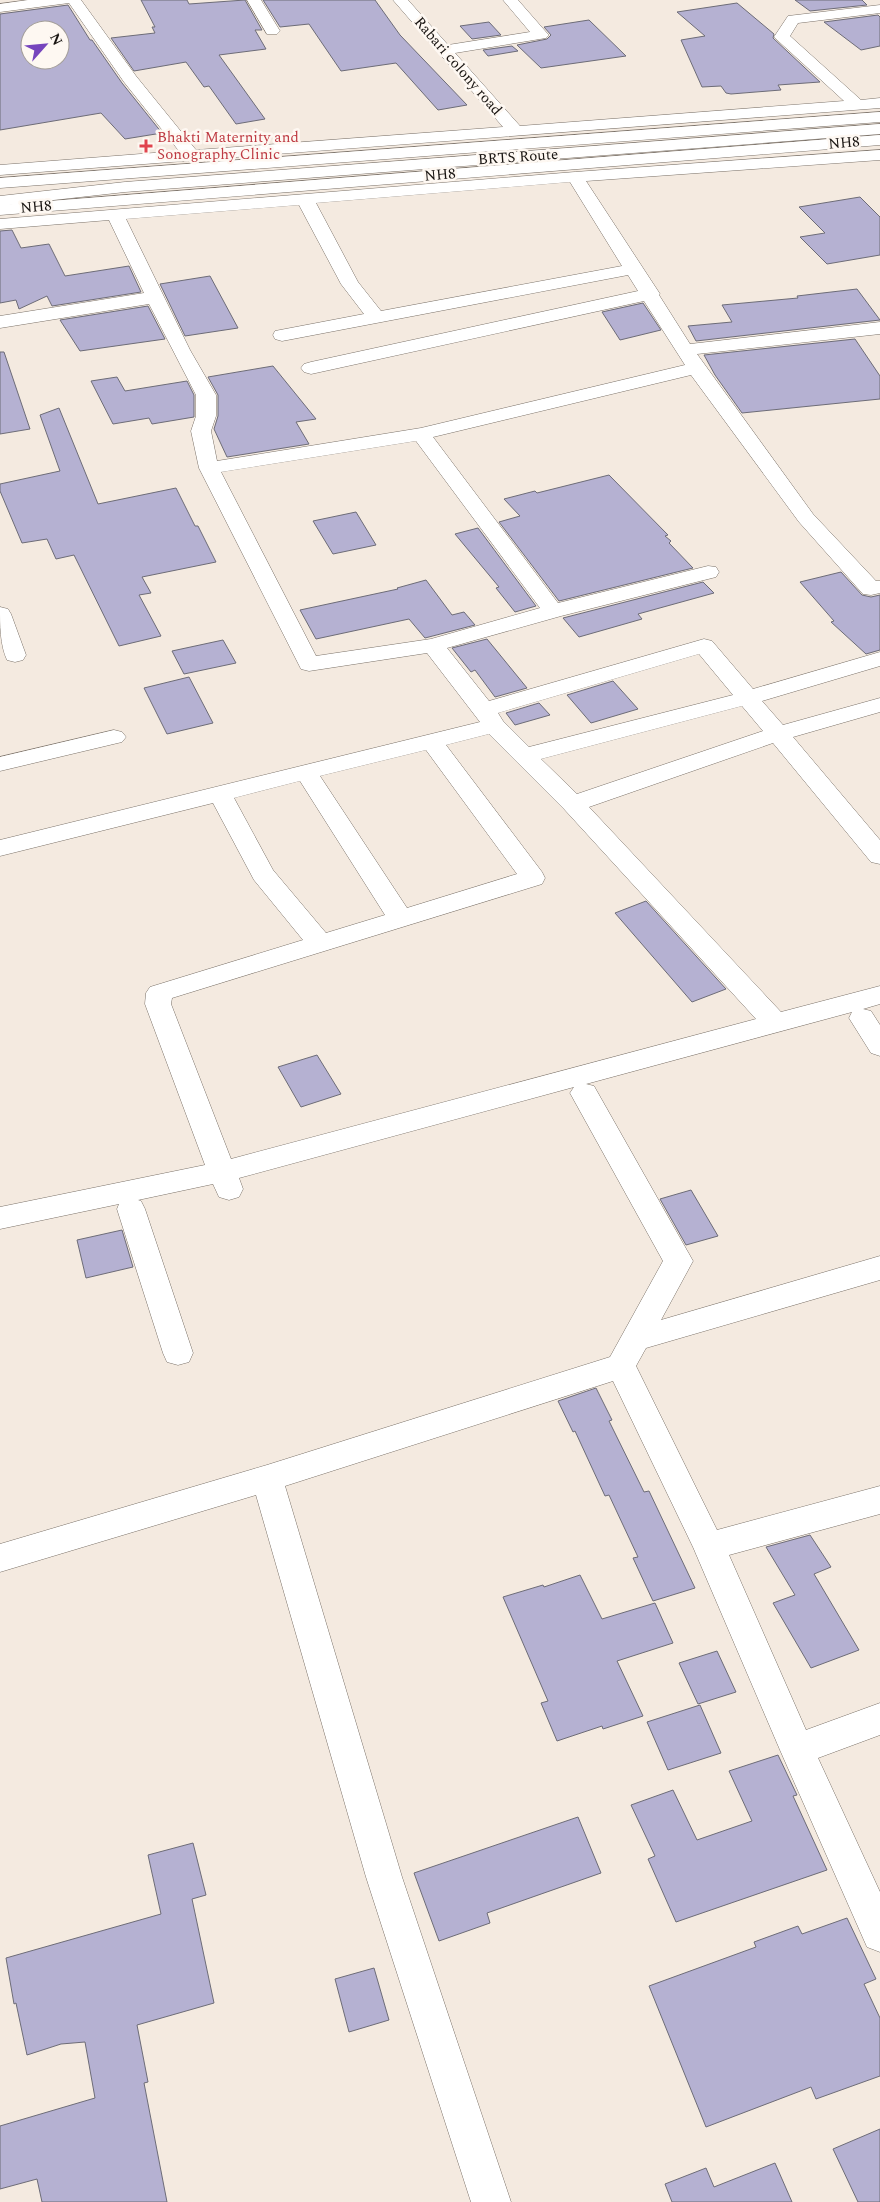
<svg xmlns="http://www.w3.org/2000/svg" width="880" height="2202" viewBox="0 0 880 2202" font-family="Spectral,serif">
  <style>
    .building { fill: #b5b1d2; stroke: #6d6c77; fill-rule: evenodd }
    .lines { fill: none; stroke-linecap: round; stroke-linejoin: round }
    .minor-casing { stroke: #7b7269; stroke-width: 1 }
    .major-casing { stroke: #7b7269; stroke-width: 1 }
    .minor { fill: #fff; fill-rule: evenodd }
    .major { fill: #fff; fill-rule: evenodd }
    .health-dot { fill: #e0444e; stroke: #fef8f2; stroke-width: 2 }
    .labels { text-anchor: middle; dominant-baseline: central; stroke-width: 5; stroke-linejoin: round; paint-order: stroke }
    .far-street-label { font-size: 15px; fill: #181411; stroke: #fef8f2 }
    .far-health-label { font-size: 15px; fill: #be3a42; stroke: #fef8f2; text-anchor: start }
  </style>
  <rect width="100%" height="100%" fill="#f4eae0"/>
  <path class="building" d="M 141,0 L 187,0 L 189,4 L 245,0 L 262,30 L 255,30 L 266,49 L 219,55 L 265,119 L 236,124 L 209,86 L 204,87 L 186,62 L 134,71 L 111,38 L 155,33 L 152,27 L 155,27 Z
    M 263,0 L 375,0 L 400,35 L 467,105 L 438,110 L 396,63 L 341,71 L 309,24 L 280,27 Z
    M 795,0 L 862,0 L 867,5 L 810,11 Z
    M 737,3 L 774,34 L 773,38 L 820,82 L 778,85 L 781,90 L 731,94 L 726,93 L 721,86 L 702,87 L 681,40 L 705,36 L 677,12 Z
    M 68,5 L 90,40 L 92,40 L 122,83 L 162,133 L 125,139 L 101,113 L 0,130 L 0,14 ZM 30,30 L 60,30 L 60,60 L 30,60 Z
    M 878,15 L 880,17 L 880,46 L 861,50 L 824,22 Z
    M 589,20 L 626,56 L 541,68 L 517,45 L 547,39 L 551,35 L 544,27 Z
    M 489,22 L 501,35 L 472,39 L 460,26 Z
    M 512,46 L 518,51 L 488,56 L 483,50 Z
    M 860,197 L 880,217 L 880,255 L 827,264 L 800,237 L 825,233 L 799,207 Z
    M 12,230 L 21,248 L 49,244 L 65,276 L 129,266 L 141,292 L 52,306 L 47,296 L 19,309 L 16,300 L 0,303 L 0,231 Z
    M 210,276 L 238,328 L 185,336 L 160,284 Z
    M 857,289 L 880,320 L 696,341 L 688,326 L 732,322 L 722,305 L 798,298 L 797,296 Z
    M 643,303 L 661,330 L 620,340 L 602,312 Z
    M 148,306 L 165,339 L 80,351 L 60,320 Z
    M 855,339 L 880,376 L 880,399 L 742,413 L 715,375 L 704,355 Z
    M 0,352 L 4,352 L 30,429 L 0,434 Z
    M 273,366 L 316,419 L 296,422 L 309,444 L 227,457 L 214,429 L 218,416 L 218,395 L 208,377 Z
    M 117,377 L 125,391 L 187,381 L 194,395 L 194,417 L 152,424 L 149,418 L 113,424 L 91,381 Z
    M 59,408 L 98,504 L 176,488 L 195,526 L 198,526 L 216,562 L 142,577 L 151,593 L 139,595 L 161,636 L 119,646 L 74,555 L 56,559 L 47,539 L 22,543 L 0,491 L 0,484 L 60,471 L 40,415 Z
    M 609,475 L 668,535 L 665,536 L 671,541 L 669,543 L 693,568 L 559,601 L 499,522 L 520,516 L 504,499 L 535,491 L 537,493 Z
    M 356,512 L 376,545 L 333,554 L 313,521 Z
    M 478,528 L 536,606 L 515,612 L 496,588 L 499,587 L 455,534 Z
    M 841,572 L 862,595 L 871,597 L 880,595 L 880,650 L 866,654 L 831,622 L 834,621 L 800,582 Z
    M 426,580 L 452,615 L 464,612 L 475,625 L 425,638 L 409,619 L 316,639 L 300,610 L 398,589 L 397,588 Z
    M 703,582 L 714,593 L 638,614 L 642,619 L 579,637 L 563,618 Z
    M 487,639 L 527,688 L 495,697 L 475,670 L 471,672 L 452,648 Z
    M 223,640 L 236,663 L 184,674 L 172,651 Z
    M 189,677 L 213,723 L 167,734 L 144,688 Z
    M 613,681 L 638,709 L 591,723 L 567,695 Z
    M 539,703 L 550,715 L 515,725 L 506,713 Z
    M 646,901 L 726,989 L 692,1002 L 615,913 Z
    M 317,1055 L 341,1094 L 301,1107 L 278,1067 Z
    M 691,1190 L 718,1236 L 686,1245 L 660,1199 Z
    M 122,1230 L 133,1267 L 86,1278 L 77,1240 Z
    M 596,1388 L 612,1420 L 609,1421 L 644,1492 L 649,1491 L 695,1588 L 653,1601 L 633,1558 L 638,1557 L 609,1495 L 605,1496 L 575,1431 L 573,1432 L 558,1401 Z
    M 810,1535 L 831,1567 L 814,1574 L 859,1650 L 811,1668 L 773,1603 L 795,1595 L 766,1547 Z
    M 580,1575 L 602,1619 L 655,1603 L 673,1643 L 617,1661 L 643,1716 L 603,1729 L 602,1726 L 557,1741 L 541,1703 L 548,1701 L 503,1597 L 543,1585 L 544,1587 Z
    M 717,1651 L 736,1692 L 698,1704 L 679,1663 Z
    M 700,1705 L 721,1753 L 668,1770 L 647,1722 Z
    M 778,1755 L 797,1795 L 793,1796 L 827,1870 L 676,1922 L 648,1859 L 655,1856 L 631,1805 L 673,1790 L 697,1840 L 752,1821 L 729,1771 Z
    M 578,1817 L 601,1873 L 487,1913 L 490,1923 L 439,1941 L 414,1873 Z
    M 193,1843 L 206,1895 L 192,1899 L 214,2003 L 137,2025 L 148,2082 L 144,2083 L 167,2202 L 42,2202 L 37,2179 L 0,2189 L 0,2126 L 95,2098 L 85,2042 L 61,2044 L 27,2055 L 16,2003 L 14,2004 L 6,1958 L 161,1914 L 148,1855 Z
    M 847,1918 L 876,1979 L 864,1984 L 880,2018 L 880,2076 L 816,2099 L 811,2087 L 706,2127 L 649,1986 L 756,1947 L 754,1942 L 798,1926 L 802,1934 Z
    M 374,1968 L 389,2020 L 349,2032 L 335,1979 Z
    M 880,2129 L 880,2202 L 858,2202 L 833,2149 Z
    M 775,2163 L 792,2202 L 672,2202 L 665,2184 L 706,2168 L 714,2187 Z"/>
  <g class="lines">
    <g class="minor-casing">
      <path id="minor" d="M 28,0 L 81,0 L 136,76 L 196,150 L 503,127 L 393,0 L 408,0 L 448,45 L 530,32 L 503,0 L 518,0 L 546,32 L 549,35 L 546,38 L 455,53 L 520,126 L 844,101 L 774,37 L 788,16 L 880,5 L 880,13 L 798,23 L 790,36 L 861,100 L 880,98 L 880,108 L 0,175 L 0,165 L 179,151 L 124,82 L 69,3 L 0,12 L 0,4 Z
        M 247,0 L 261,0 L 280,31 L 277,34 L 267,34 Z
        M 880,124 L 880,134 L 125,192 L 0,206 L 0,196 L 125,182 Z
        M 880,150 L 880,160 L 586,181 L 660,294 L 659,295 L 690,344 L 880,322 L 880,334 L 697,354 L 813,514 L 876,581 L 880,581 L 880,593 L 871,595 L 863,594 L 799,522 L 691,375 L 433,437 L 558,603 L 708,566 L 716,567 L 719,572 L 716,577 L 561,616 L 447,648 L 489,701 L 704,639 L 712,641 L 753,689 L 880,652 L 880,666 L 762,701 L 783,725 L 880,698 L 880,712 L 793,737 L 880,840 L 880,864 L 871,862 L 773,743 L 589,807 L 781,1012 L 880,986 L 880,1004 L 863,1009 L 871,1011 L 880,1025 L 880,1056 L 871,1053 L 849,1018 L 852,1012 L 586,1084 L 594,1086 L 693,1261 L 661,1320 L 880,1256 L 880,1280 L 646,1348 L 636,1366 L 717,1530 L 880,1486 L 880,1514 L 729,1555 L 806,1730 L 880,1703 L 880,1735 L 818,1758 L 880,1892 L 880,1952 L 867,1947 L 780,1750 L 693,1547 L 613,1381 L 285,1486 L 402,1877 L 511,2202 L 471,2202 L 366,1877 L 256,1495 L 0,1572 L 0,1544 L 267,1465 L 610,1357 L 663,1261 L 570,1093 L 574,1087 L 239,1178 L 243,1189 L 239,1197 L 229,1200 L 219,1197 L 213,1184 L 138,1200 L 141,1201 L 145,1209 L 193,1353 L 189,1362 L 178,1365 L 167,1362 L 163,1353 L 117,1209 L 119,1204 L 0,1229 L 0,1207 L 205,1165 L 145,1004 L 146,993 L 150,987 L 303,940 L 254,880 L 213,803 L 0,856 L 0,840 L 480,722 L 427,653 L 309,671 L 301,669 L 199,468 L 191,431 L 196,416 L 196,395 L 149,304 L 0,328 L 0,316 L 144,293 L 109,220 L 0,229 L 0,219 L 575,172 ZM 570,182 L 622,266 L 381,311 L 358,282 L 316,203 ZM 299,205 L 341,284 L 364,314 L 275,331 L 273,335 L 275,339 L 282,341 L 628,275 L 638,291 L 311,362 L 304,364 L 301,368 L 304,372 L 311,374 L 644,301 L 685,365 L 421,428 L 217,461 L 211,431 L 216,416 L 216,395 L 190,350 L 126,219 ZM 416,441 L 540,608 L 431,639 L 316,656 L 221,472 ZM 699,654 L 733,695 L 529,747 L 503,721 L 498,713 ZM 742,706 L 763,731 L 577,794 L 541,759 ZM 489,734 L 564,809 L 756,1019 L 231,1159 L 171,1004 L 172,998 L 542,884 L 545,878 L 542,872 L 446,745 ZM 426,750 L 517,874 L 407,908 L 320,776 ZM 300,781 L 385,915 L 326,933 L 273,870 L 234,798 Z
        M 0,607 L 8,609 L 11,614 L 26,655 L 23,660 L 15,662 L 7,660 C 0,645 0,625 0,607 Z
        M 114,730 L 122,732 L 126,737 L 122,742 L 0,771 L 0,757 Z"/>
    </g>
    <g class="major-casing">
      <path id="major" d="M 880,112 L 880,122 L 0,188 L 0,178 Z
        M 880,135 L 880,145 L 0,215 L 0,205 Z"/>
    </g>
    <use href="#minor" class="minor"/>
    <use href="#major" class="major"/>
  </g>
  <path class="health-dot" d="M143.5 138.5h5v5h5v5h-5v5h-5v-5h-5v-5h5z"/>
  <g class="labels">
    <g class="far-street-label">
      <text transform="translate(458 66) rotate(49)">Rabari colony road</text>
      <text transform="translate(844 143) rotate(-5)">NH8</text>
      <text transform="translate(518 157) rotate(-4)">BRTS Route</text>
      <text transform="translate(440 175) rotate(-5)">NH8</text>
      <text transform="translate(36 207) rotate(-5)">NH8</text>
    </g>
    <g class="far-health-label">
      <text x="157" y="137">Bhakti Maternity and<tspan x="157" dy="17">Sonography Clinic</tspan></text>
    </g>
  </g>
  <g transform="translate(45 45) rotate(63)"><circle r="24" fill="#fef8f2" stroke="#a29d98"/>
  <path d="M0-4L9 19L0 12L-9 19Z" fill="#7645bd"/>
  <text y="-8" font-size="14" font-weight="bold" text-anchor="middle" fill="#181411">N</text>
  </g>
</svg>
